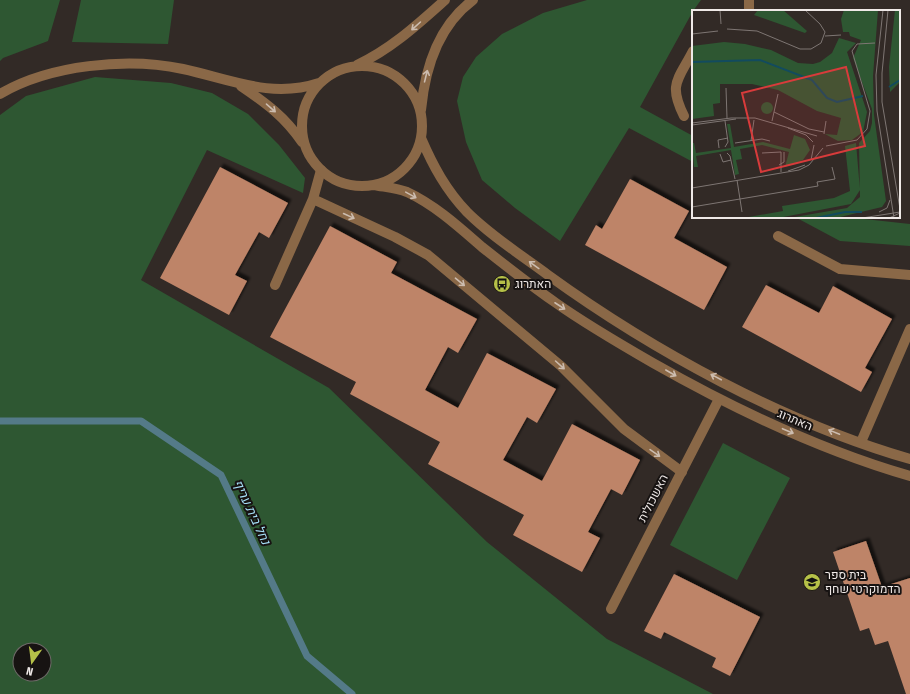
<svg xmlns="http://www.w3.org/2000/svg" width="910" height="694" viewBox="0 0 910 694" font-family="'Fira Sans Condensed',Heebo,sans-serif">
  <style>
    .green { fill: #2e5732; fill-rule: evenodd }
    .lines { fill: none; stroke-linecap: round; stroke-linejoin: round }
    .stream { stroke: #547a88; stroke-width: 7 }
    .building { fill: #be8468; filter: url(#shadow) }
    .service { stroke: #8a6847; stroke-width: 10 }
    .minor { stroke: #8a6847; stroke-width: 10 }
    .oneway { stroke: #ccbcaf }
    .labels { text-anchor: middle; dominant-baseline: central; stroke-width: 4; stroke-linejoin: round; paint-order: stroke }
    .poi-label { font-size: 12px; fill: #efe9e7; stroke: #171312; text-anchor: start }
    .street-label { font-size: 12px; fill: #efe9e7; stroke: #171312 }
    .water-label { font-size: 13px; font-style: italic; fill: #a5def6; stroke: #171312 }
    .inset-river { fill: none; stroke: #124b5f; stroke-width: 2 }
    .inset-road { fill: none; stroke: #7e7673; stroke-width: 1 }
    .view { fill: #d83b3b; fill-opacity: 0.15; stroke: #d83b3b; stroke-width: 2 }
    .inset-edge { fill: none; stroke: #efe9e7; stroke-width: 2 }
  </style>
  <defs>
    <filter id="shadow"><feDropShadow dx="3.5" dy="-3.5" stdDeviation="1" flood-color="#0009"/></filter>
  </defs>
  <rect width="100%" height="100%" fill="#322a26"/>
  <path class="green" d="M 0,0 L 60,0 L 48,41 L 3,58 L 0,61 Z
    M 81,0 L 174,0 L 168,44 L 72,42 Z
    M 587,0 L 701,0 L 693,11 L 640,107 L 693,136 L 693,162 L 629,128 L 560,241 L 515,208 L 482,180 L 466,142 L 457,101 L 463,77 L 476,57 L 502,34 L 543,13 Z
    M 95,77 L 171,83 L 212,93 L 248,114 L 279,145 L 305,178 L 303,193 L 207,150 L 141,280 L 329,388 L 487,542 L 607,639 L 713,694 L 0,694 L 0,115 L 26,96 ZM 20,650 L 44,650 L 44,674 L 20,674 Z
    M 795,217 L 846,217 L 910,224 L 910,246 L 840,241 Z
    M 723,443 L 790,478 L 737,580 L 670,545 Z"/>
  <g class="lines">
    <path class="stream" d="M 0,421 L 141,421 L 221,475 L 307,656 L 352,694"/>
  </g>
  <path class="building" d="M 220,167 L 288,203 L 269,238 L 259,232 L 235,275 L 247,281 L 229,315 L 160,278 Z
    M 630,179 L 689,211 L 674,238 L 727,267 L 704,310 L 585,245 L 596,225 L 602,229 Z
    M 330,226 L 397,262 L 391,273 L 477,319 L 458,353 L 448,347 L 425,390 L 458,408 L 487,353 L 556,389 L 537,423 L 527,417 L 503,460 L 542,481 L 572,424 L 640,460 L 622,495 L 611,489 L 588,532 L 600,538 L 582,572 L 513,535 L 524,515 L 428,464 L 440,442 L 350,394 L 356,382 L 270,337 Z
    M 766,285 L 819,313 L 833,286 L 892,319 L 865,368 L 872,372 L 861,392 L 742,327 Z
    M 866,541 L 882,587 L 910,578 L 910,694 L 906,694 L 888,641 L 875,645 L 869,628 L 860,631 L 833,552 Z
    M 674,574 L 760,617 L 730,676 L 712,667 L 716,658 L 664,632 L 661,639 L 644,631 Z"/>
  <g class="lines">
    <path class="service" d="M 749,11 L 749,0
      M 684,116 C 668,84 678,80 693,51
      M 313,199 L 395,237 L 428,255 L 561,366 L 624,429 L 682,472
      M 778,236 L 840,269 L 910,275
      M 275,285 L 313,199 L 321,170
      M 861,442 L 910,329"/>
    <path class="minor" d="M 357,65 C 391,49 417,25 445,0
      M302 126a60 60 0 1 1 120 0a60 60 0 1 1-120 0Z
      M 241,86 C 266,103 285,117 302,142
      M 0,94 C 49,65 127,57 183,69 C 230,79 271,99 319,83
      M 421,110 C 425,68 438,26 473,0
      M 421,138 C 433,166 446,190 467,212 C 491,236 521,255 548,275 C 653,351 785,423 910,459
      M 374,185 C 384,187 397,188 407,192 C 435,205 459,227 482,247 C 506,266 530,285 556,303 C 587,325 620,344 653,363 C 734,409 820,450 910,476
      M 611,609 L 719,399"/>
  </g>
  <defs><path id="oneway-shaft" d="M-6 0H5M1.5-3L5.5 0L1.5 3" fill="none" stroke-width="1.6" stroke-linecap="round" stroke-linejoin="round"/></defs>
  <g class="oneway">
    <use href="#oneway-shaft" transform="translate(416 26) rotate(138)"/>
    <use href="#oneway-shaft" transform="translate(426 76) rotate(-76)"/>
    <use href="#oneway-shaft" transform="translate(271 108) rotate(41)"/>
    <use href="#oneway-shaft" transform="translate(411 195) rotate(29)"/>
    <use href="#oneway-shaft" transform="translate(349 216) rotate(25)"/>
    <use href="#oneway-shaft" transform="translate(534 265) rotate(-144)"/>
    <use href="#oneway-shaft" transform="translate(460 282) rotate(40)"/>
    <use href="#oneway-shaft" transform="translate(560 306) rotate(33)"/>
    <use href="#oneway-shaft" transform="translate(560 365) rotate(42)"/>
    <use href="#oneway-shaft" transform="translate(671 373) rotate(30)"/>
    <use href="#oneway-shaft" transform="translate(716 377) rotate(-152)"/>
    <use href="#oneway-shaft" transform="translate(788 431) rotate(23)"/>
    <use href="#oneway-shaft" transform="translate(834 432) rotate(-158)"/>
    <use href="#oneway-shaft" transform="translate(655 453) rotate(35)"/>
  </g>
  <defs>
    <g id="bus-disc" transform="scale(0.9)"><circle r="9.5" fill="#b6c148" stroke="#171312"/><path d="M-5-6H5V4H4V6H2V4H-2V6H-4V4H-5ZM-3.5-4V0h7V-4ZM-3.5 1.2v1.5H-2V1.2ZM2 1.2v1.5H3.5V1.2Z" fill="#111"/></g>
    <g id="school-disc" transform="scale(0.9)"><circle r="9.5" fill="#b6c148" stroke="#171312"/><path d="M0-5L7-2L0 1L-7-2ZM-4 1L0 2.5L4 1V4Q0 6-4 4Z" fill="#111"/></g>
  </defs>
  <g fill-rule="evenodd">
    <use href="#bus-disc" x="502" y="284"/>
    <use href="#school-disc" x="812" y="582"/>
  </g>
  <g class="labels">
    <g class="poi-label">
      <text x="515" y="284">האתרוג</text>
      <text x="825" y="575">בית ספר<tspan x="825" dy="14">הדמוקרטי שחף</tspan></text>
    </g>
    <g class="street-label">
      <text transform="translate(795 420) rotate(23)">האתרוג</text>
      <text transform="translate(653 498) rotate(-63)">האשכולית</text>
    </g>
    <g class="water-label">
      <text transform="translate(252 512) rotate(65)">נחל בית עריף</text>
    </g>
  </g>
  <g transform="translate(692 10)">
    <rect width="208" height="208" fill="#322a26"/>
    <path d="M 66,0 L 91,0 L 115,21 L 113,23 L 62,5 ZM 152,0 L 186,0 L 181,66 L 182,105 L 194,191 L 190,197 L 144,208 L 97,208 L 155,198 L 168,187 L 167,133 L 178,121 L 180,113 L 180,99 L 161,48 L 169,30 L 158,26 L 157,22 L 151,22 L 149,9 ZM 203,0 L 208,0 L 208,72 L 198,82 L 197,57 ZM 147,28 L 164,33 L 155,42 L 175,102 L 171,122 L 160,130 L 146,131 L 133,124 L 145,125 L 149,108 L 125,101 L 86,80 L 60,74 L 28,74 L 28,93 L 21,94 L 22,106 L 0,109 L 0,36 L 32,32 L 53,34 L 79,40 L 106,53 L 121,54 L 128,52 L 140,43 ZM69 98a6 6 0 1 1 12 0a6 6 0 1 1-12 0ZM 35,114 L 38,114 L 42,137 L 71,132 L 98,139 L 102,125 L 113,129 L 118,140 L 111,150 L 93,157 L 97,142 L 70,135 L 48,139 L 50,149 L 44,150 L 47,164 L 43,165 L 39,140 L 4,146 L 6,157 L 2,157 L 0,133 L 2,133 L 4,143 L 39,138 ZM 164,133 L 168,180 L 159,194 L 86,208 L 51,208 L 91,201 L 90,196 L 142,188 L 158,181 L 153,136 Z" fill="#2e5732"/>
    <path class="inset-river" d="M 0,52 L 68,50 L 120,70 L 135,88 L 145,92 L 171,86M 197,77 L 208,70M 124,208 L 153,202 L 170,202"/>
    <path class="inset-road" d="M 28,0 L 29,14M 191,0 L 184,65 L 185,101 L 202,208M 196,0 L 190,63 L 190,92 L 208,199M 35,19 L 65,21 L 108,39 L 119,39 L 129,33 L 133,22 L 128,14 L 113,0M 0,24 L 26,21M 133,26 L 149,25M 34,78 L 35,108M 82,102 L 117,119 L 132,122M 33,111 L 36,132 L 33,137M 80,111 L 86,84M 0,113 L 39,108 L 63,108 L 125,126M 0,115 L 44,109M 96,118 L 114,125 L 121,132M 132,124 L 134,111M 59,131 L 62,110M 43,133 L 70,129 L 78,131M 134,136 L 165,130 L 175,119 L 178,101 L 160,41 L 165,34 L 183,33M 27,138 L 26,130 L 36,128M 35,143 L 38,146 L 43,169M 70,143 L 89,142 L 89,162M 28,144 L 31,152 L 39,150M 119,150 L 122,135M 87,155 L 92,152 L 92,142M 96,161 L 113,155M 45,170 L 50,202M 0,178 L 107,160 L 117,155 L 131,138M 0,197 L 126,176 L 125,172 L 143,169 L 140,157M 187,202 L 195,198 L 198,190M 170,208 L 208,202M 197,208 L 208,203"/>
    <path class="view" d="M 154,57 L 173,136 L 69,162 L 50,83 Z"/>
    <rect width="208" height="208" class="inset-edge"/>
  </g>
  <g transform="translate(32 662) rotate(194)"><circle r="19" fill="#171312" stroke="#6d6967"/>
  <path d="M0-3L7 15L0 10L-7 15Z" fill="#b6c148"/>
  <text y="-6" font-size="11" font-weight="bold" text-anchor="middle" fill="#efe9e7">N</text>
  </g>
</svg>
